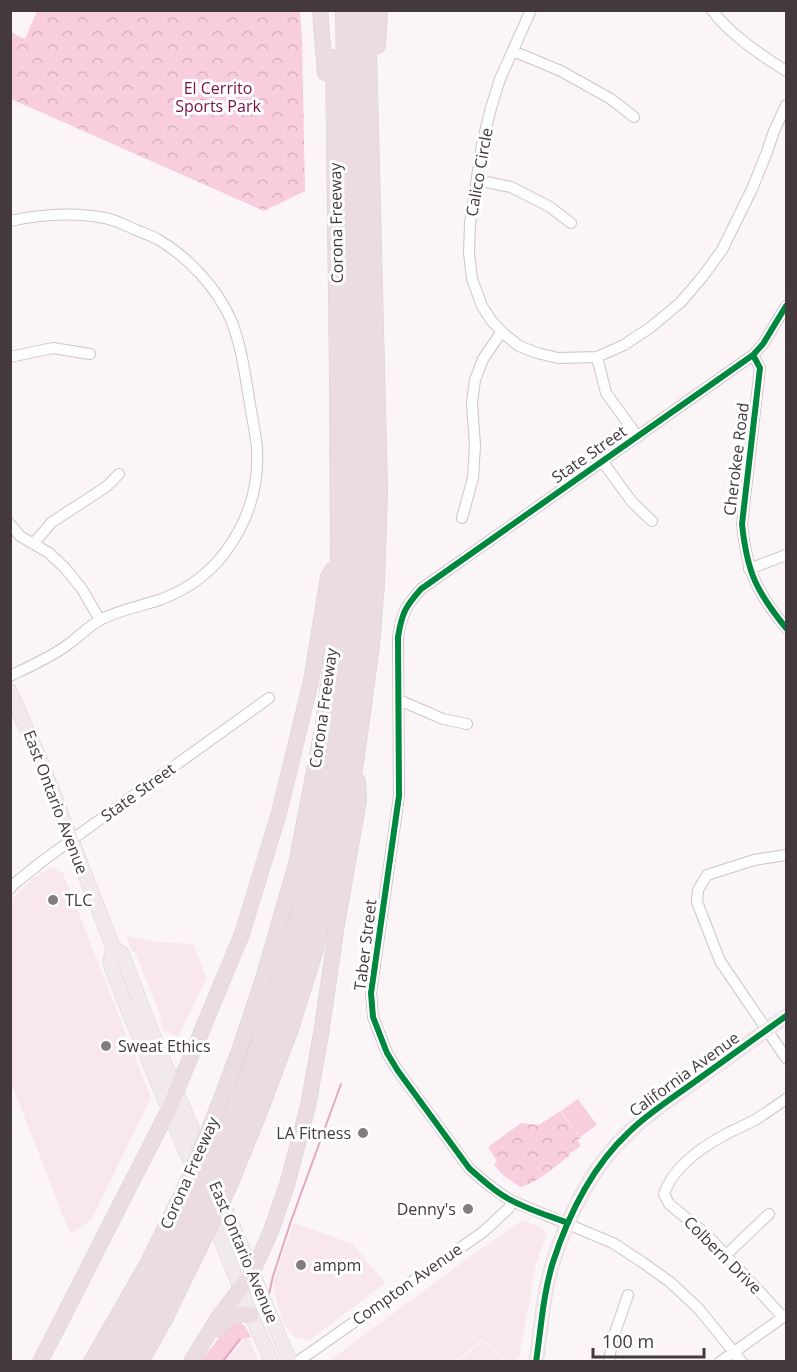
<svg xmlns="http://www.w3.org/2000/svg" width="797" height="1372" viewBox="0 0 797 1372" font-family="'Open Sans',sans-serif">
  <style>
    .built { fill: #f8e8ee }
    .grass { fill: #f8cede }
    .park { fill: url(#park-crowns) }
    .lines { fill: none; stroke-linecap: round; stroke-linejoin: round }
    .stream { stroke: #e5a7bf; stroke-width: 2 }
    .minor-casing { stroke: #cdc5c8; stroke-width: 12 }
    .major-casing { stroke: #d8d3d5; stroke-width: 15 }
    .highway-casing { stroke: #d8d3d5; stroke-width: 16 }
    .minor { stroke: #fefefe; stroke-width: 10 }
    .major { stroke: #f2e9ed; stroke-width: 14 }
    .highway { stroke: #eadce2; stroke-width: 15 }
    .highway-bridge-casing { stroke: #d8d3d5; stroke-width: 16; stroke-linecap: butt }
    .highway-bridge { stroke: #eadce2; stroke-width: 15 }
    .cycleway-casing { stroke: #fff; stroke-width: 10 }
    .cycleway { stroke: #00873e; stroke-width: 6 }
    .poi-dot { fill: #847b7e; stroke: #fff; stroke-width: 2 }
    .labels { text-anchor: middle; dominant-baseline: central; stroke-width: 6; stroke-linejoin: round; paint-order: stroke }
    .park-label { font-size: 16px; fill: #781046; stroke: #fff }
    .street-label { font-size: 16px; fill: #44393d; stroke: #fff }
    .poi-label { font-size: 16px; fill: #44393d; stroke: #fff; text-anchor: start }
  </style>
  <defs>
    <pattern id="park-crowns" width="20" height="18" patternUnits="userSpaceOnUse" patternTransform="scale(1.5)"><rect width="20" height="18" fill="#f8cede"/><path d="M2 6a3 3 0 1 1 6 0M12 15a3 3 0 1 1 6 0" fill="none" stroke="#d6b2bf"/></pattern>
  </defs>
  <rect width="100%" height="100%" fill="#fbf5f7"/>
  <path class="built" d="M 51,867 L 63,873 L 151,1098 L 91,1220 L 70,1234 L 11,1082 L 11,900 L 32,879 Z
    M 126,936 L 156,942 L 193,944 L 207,978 L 178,1037 L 163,1030 L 160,1020 L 161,1017 L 135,952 L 132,952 Z
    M 522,1220 L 544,1229 L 547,1235 L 536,1264 L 519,1358 L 512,1361 L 505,1361 L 483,1339 L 456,1361 L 329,1361 L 456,1267 Z
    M 294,1223 L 353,1244 L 385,1283 L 310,1340 L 294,1337 L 283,1323 L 273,1288 L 275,1276 Z
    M 245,1338 L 249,1339 L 258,1361 L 225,1362 Z
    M 483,1341 L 503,1361 L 458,1361 Z"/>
  <path class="grass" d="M 578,1099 L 597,1125 L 580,1137 L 561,1111 Z
    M 241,1323 L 245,1326 L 251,1337 L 242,1339 L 225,1361 L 200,1362 L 228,1326 Z"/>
  <path class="park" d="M 37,11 L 300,11 L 302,40 L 305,191 L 264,211 L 11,99 L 11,32 L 25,39 Z
    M 560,1111 L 581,1138 L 577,1140 L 581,1146 L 571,1153 L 570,1152 L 569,1156 C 554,1167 538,1183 520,1187 L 504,1176 L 494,1165 L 497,1161 L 488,1147 L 521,1123 L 539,1125 Z"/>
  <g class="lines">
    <path class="stream" d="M 269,1294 L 273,1276 L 291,1221 L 341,1084
      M 222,1362 L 240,1339"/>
    <g class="minor-casing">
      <path id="minor" d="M 531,10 L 500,79 L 491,108 L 482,144 L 470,224 L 469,253 L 472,279 L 482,306 L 491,320 L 503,333 L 519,346 L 537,353 L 558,358 L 597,357 L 624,345 L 651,327 L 681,302 L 703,276 L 722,250 L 752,189 L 767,152 L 774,131 L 786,105
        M 712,10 C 729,34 762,56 786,71
        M 513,51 L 561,71 L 611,99 L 634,117
        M 477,180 L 511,187 L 550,207 L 571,223
        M 10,221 C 42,214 73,212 105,218 C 115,220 125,225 134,229 C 143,233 152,236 159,240 C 189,258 217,288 231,320 C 242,347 245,376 250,404 C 252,419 256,434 257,449 C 259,486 249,520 226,551 C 210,573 188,589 162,599 C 142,606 122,609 102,619 C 88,626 79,637 66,646 C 49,658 29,667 10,676
        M 753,355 L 760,368 L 742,524 C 747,572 756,591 786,628
        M 10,357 L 53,348 L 90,354
        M 597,357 L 606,393 L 638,437
        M 602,461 L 632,502 L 652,521
        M 462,518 L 473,478 L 475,446 L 472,403 L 475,380 L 483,359 L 498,337 L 503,333
        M 10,524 L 20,536 L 49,553 L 65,568 L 82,589 L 100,620
        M 33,544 L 52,522 L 106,487 L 119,474
        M 749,569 L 786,555
        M 399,700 L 443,719 L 467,724
        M 786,855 L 754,860 L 707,875 L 698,890 L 697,902 L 720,961 L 786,1058
        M 10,889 L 14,884 L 45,859 L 269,698
        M 726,1255 L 769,1214
        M 783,1317 L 706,1234 L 669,1204 L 664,1194 C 673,1166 705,1145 730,1132 C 739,1128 747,1124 755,1120 C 766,1113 776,1106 786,1099
        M 297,1362 L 483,1232 L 509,1208 L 512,1201
        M 609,1362 L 612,1341 L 628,1295
        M 720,1362 L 786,1315
        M 742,1362 L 698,1308 L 670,1282 L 642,1262 L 613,1243 L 512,1201 C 496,1192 482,1180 469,1168 L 398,1071 L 387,1053 L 373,1017 L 371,993 L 399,796 L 398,637 C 402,613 405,607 421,589 L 753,355 L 763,344 L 786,306"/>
    </g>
    <g class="major-casing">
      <path id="major" d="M 10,691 L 43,766 L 113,947 L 110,963 L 122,995 L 195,1174
        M 113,947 L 122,954 L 155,1040 L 212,1177
        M 220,1195 L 290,1362
        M 211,1214 L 251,1315 L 272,1362
        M 536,1362 C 541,1329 543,1294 553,1262 C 568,1216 592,1167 628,1133 C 647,1114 671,1099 693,1083 C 724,1061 755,1038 786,1016"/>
    </g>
    <g class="highway-casing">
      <path id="highway" d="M 320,10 L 325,73
        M 378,46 L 380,10
        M 208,1132 L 239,1051 L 263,979 L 296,864 L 322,730 L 329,677 L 337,582 L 338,560 L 337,375 L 333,57
        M 217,1152 C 242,1091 265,1029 284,966 C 318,851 338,730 349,611 C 350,593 350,576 351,558 C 352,494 351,430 350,366 C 347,247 345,129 343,10
        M 223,1170 C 296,1006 340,829 358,650 C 360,633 360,615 361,597 C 367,504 365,412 363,319 C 360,216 359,113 356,10
        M 230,1185 L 261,1109 L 291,1029 L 316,949 L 356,763 L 372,646 L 377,583 L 380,490 L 368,10
        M 218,1329 C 229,1316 234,1313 251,1315
        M 40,1362 L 169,1109 L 242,934 L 279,813 L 311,681 L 328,577 L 332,570
        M 91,1362 L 146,1266 L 185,1187
        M 108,1362 L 130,1325 L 192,1206
        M 125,1362 L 142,1333 L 199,1222
        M 141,1362 L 166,1317 L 205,1237
        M 191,1362 L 218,1318 L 252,1273 L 271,1231 L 287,1185 L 308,1106 L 321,1034 L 337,924 L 359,800 L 358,781"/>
    </g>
    <use href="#minor" class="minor"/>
    <use href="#major" class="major"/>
    <use href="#highway" class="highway"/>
    <g class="highway-bridge-casing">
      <path id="highway-bridge" d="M 185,1187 L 208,1132
        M 192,1206 L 217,1152
        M 199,1222 L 223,1170
        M 205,1237 L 230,1185"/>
    </g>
    <use href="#highway-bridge" class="highway-bridge"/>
    <g class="cycleway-casing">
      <path id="cycleway" d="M 753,355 L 760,368 L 742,524 C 747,572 756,591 786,628
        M 568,1223 C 547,1215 522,1208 502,1195 C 490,1187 479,1177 469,1168 L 398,1071 L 387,1053 L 373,1017 L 371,993 L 399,796 L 398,637 C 402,613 405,607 421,589 L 753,355 L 763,344 L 786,306
        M 536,1362 C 541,1329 543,1294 553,1262 C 568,1216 592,1167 628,1133 C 647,1114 671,1099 693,1083 C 724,1061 755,1038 786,1016"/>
    </g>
    <use href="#cycleway" class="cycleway"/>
  </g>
  <g class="poi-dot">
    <circle cx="53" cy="900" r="6"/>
    <circle cx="106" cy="1046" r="6"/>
    <circle cx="363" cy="1133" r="6"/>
    <circle cx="468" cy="1209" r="6"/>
    <circle cx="301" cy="1265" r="6"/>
  </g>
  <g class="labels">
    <g class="park-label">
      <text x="218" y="88">El Cerrito<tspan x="218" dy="18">Sports Park</tspan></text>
    </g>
    <g class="street-label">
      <text transform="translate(479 172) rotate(-80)">Calico Circle</text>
      <text transform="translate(336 223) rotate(-91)">Corona Freeway</text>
      <text transform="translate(589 454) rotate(-35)">State Street</text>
      <text transform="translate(736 459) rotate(-83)">Cherokee Road</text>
      <text transform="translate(323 708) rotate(-82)">Corona Freeway</text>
      <text transform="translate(138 792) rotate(-36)">State Street</text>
      <text transform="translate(56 802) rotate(69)">East Ontario Avenue</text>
      <text transform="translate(365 945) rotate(-83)">Taber Street</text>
      <text transform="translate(684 1074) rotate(-36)">California Avenue</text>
      <text transform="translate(189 1173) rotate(-66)">Corona Freeway</text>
      <text transform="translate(244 1252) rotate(67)">East Ontario Avenue</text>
      <text transform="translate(723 1255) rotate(45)">Colbern Drive</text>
      <text transform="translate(407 1284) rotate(-35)">Compton Avenue</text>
    </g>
    <g class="poi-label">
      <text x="65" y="900">TLC</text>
      <text x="118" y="1046">Sweat Ethics</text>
      <text x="351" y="1133" text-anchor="end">LA Fitness</text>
      <text x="456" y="1209" text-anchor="end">Denny's</text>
      <text x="313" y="1265">ampm</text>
    </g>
  </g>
  <rect width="797" height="1372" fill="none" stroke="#44393d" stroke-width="24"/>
  <path d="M593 1348v9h111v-9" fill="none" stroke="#44393d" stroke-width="3"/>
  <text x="602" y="1348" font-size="18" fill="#44393d" stroke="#ffffff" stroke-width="4.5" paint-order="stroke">100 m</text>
</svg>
